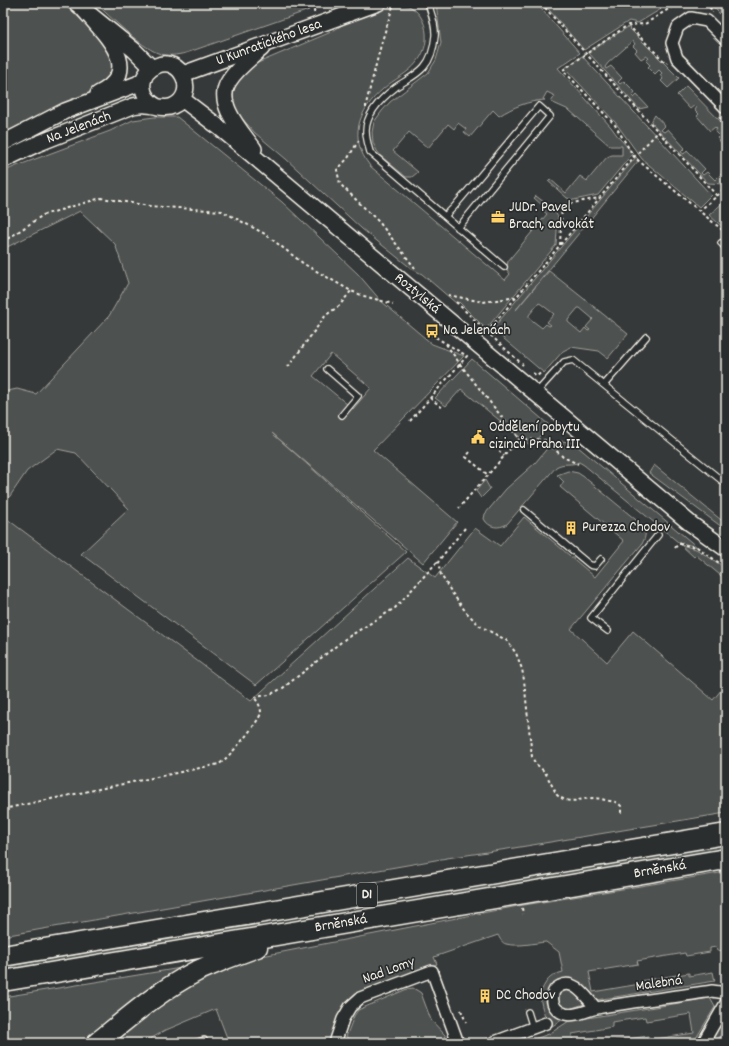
<svg xmlns="http://www.w3.org/2000/svg" width="729" height="1046" viewBox="0 0 729 1046" font-family="Dekko,sans-serif">
  <style>
    .green { fill: #4e514f; stroke: #a1a19c; fill-rule: evenodd }
    .lines { fill: none; stroke-linecap: round; stroke-linejoin: round }
    .lane-casing { stroke: #f4f1e8; stroke-width: 8 }
    .street-casing { stroke: #f4f1e8; stroke-width: 14 }
    .secondary-casing { stroke: #f4f1e8; stroke-width: 18 }
    .highway-casing { stroke: #f4f1e8; stroke-width: 23 }
    .path { stroke: #f4f1e8; stroke-width: 2; stroke-dasharray: 3 3; stroke-linecap: butt }
    .lane { stroke: #2a2d2e; stroke-width: 5.5 }
    .street { stroke: #2a2d2e; stroke-width: 11 }
    .secondary { stroke: #2a2d2e; stroke-width: 15 }
    .highway { stroke: #2a2d2e; stroke-width: 20 }
    .labels { text-anchor: middle; dominant-baseline: central; stroke-width: 3.5; stroke-linejoin: round; paint-order: stroke }
    .shield { fill: #2a2d2e; stroke: #b7b6b0; stroke-width: 1 }
    .shield-label { font-size: 14px; font-weight: bold; fill: #f4f1e8 }
    .street-label { font-size: 15px; fill: #f4f1e8; stroke: #2a2d2e }
    .poi-label { font-size: 15px; fill: #f4f1e8; stroke: #2a2d2e; text-anchor: start }
  </style>
  <rect width="100%" height="100%" fill="#363939"/>
  <filter id="ink" filterUnits="userSpaceOnUse"><feTurbulence type="fractalNoise" baseFrequency=".025" numOctaves="2"/><feDisplacementMap in="SourceGraphic" scale="8" xChannelSelector="R" yChannelSelector="G"/><feConvolveMatrix kernelMatrix="1 2 1 2 8 2 1 2 1" color-interpolation-filters="sRGB"/></filter>
  <g filter="url(#ink)">
    <path class="green" d="M 3,3 L 62,3 L 100,36 L 112,50 L 113,72 L 96,91 L 40,116 L 3,134 Z
      M 95,3 L 280,3 L 309,10 L 186,53 C 177,55 167,57 158,53 C 139,46 111,17 95,3 Z
      M 395,3 C 426,3 435,41 417,62 C 408,74 394,79 383,89 C 358,111 348,137 370,166 L 505,280 L 510,274 C 506,270 507,267 508,261 L 547,214 L 541,209 L 543,206 L 534,198 L 536,196 L 553,209 L 558,217 L 556,245 L 486,329 L 459,302 L 457,304 L 422,274 L 412,269 L 362,229 L 286,159 L 255,133 L 240,116 L 234,104 L 233,95 L 235,85 L 238,79 L 253,65 L 331,32 L 352,19 Z
      M 436,3 L 536,3 L 580,53 L 558,68 L 611,127 L 619,138 L 633,153 L 598,195 L 574,200 L 567,198 L 548,181 L 550,179 L 566,193 L 580,176 L 587,181 L 607,157 L 612,155 L 622,155 L 622,146 L 610,146 L 569,110 L 551,102 L 555,96 L 547,92 L 543,99 L 545,100 C 528,101 513,107 499,116 L 493,110 L 470,137 L 464,132 L 466,129 L 458,123 L 454,129 L 448,124 L 428,148 L 409,132 L 393,151 L 418,172 L 412,177 L 406,177 L 382,157 L 377,151 L 373,143 L 372,132 L 374,122 L 382,111 L 390,102 L 428,73 L 436,60 L 441,43 Z
      M 543,3 L 671,3 L 638,23 L 629,21 L 584,50 Z
      M 710,3 L 718,4 L 726,3 L 726,21 Z
      M 628,27 L 679,78 L 668,88 L 661,81 L 663,79 L 660,75 L 662,73 L 659,70 L 655,74 L 648,67 L 650,65 L 646,61 L 649,58 L 646,56 L 641,59 L 635,52 L 637,50 L 633,46 L 635,44 L 633,41 L 608,63 L 605,67 L 606,69 L 611,66 L 622,78 L 618,82 L 620,84 L 624,81 L 635,92 L 632,96 L 634,98 L 637,95 L 648,107 L 639,109 L 588,52 Z
      M 582,56 L 711,195 L 699,207 L 642,159 L 615,122 L 565,68 Z
      M 686,86 L 726,127 L 726,148 L 717,138 L 719,136 L 715,132 L 717,129 L 715,127 L 710,131 L 697,116 L 699,114 L 695,110 L 697,107 L 695,105 L 690,109 L 677,95 Z
      M 655,115 L 665,126 L 661,130 L 664,132 L 668,129 L 685,148 L 681,152 L 684,154 L 687,150 L 705,169 L 701,173 L 703,175 L 707,172 L 715,180 L 726,169 L 726,182 L 723,184 L 708,183 L 651,122 Z
      M 154,117 L 177,117 L 282,202 L 358,274 L 381,301 L 432,344 L 464,356 L 373,450 L 457,522 L 423,563 L 272,433 L 406,552 L 256,685 L 81,554 L 129,509 L 76,453 L 57,449 L 27,471 L 8,499 L 3,495 L 3,392 L 17,389 L 36,394 L 109,316 L 128,283 L 115,244 L 80,211 L 3,249 L 3,172 L 14,167 L 110,131 L 133,120 ZM 331,354 L 371,388 L 353,409 L 313,376 Z
      M 636,157 L 639,160 L 515,311 L 549,271 L 628,334 L 608,358 L 599,351 L 571,347 L 563,351 L 544,373 L 497,333 L 494,336 L 490,332 ZM 539,303 L 541,304 L 554,314 L 547,322 L 551,325 L 549,326 L 546,324 L 542,328 L 529,318 L 529,315 ZM 578,308 L 580,308 L 593,319 L 586,327 L 590,330 L 588,331 L 585,328 L 581,333 L 568,322 L 568,320 Z
      M 726,200 L 726,230 L 709,215 Z
      M 472,359 L 549,425 L 531,446 L 461,389 L 446,406 L 435,398 Z
      M 560,441 L 570,442 L 577,446 L 697,547 L 678,542 L 584,465 L 579,462 C 572,466 564,462 556,467 L 507,524 C 499,529 489,528 484,519 L 485,514 L 506,489 L 535,463 L 550,445 Z
      M 654,465 L 726,524 L 726,530 L 649,473 Z
      M 568,471 L 578,473 L 584,477 L 641,524 C 647,532 646,536 642,544 L 571,629 L 607,662 L 633,631 L 713,700 L 726,684 L 726,813 L 514,848 L 447,858 L 3,936 L 3,516 L 251,701 L 408,558 L 435,578 L 475,528 L 500,546 L 524,517 L 595,577 L 624,541 L 560,487 L 564,482 L 557,475 Z
      M 485,480 L 490,489 L 481,498 L 476,491 Z
      M 681,545 L 696,549 L 726,568 L 726,580 L 696,555 L 694,557 Z
      M 726,844 L 726,850 L 451,896 L 450,890 Z
      M 726,872 L 726,950 L 717,951 L 716,947 L 710,948 L 710,952 L 686,956 L 685,953 L 637,961 L 638,964 L 589,972 L 593,992 L 640,984 L 640,981 L 689,973 L 689,976 L 713,972 L 715,981 L 596,1000 L 575,982 L 548,994 C 545,1010 552,1012 565,1018 L 549,1028 C 545,1012 535,999 545,984 C 549,977 555,974 563,972 L 559,952 L 546,942 C 534,943 518,947 506,944 C 502,943 500,939 498,935 L 434,957 L 437,964 L 358,994 L 341,1013 L 329,1043 L 229,1043 L 216,1009 L 166,1030 L 143,1043 L 109,1043 L 147,1012 L 195,981 L 257,957 L 518,906 Z
      M 253,924 L 258,925 L 258,929 L 3,972 L 3,967 Z
      M 181,968 L 88,1043 L 3,1043 L 3,997 Z
      M 413,988 L 418,991 L 421,993 L 431,1020 L 445,1035 L 448,1043 L 360,1043 L 346,1037 L 354,1016 L 358,1010 L 407,989 Z
      M 570,988 L 576,994 L 584,1004 L 566,1010 C 560,1006 554,999 559,992 Z
      M 710,998 L 715,1007 L 693,1043 L 615,1043 L 615,1041 L 648,1036 L 650,1040 L 694,1033 L 691,1014 L 646,1021 L 645,1017 L 612,1022 L 612,1027 L 572,1034 L 573,1043 L 523,1043 L 549,1034 L 569,1021 Z
      M 726,1016 L 726,1026 L 716,1043 L 709,1043 Z"/>
    <g class="lines">
      <g class="lane-casing">
        <path id="lane" d="M 428,3 C 431,13 436,25 435,36 C 434,47 431,59 424,67 C 416,76 406,80 396,87 C 383,97 366,113 366,131 C 366,138 368,145 370,152 L 504,267
          M 445,216 L 454,207 L 539,106 L 550,116 L 458,228
          M 721,243 L 726,248
          M 327,369 L 358,396 L 342,415
          M 604,385 L 646,337
          M 537,392 L 564,362 L 573,360 L 726,484
          M 524,510 L 590,565 L 595,566 L 601,559
          M 608,631 L 591,618 L 658,535
          M 528,1012 L 533,1028
          M 195,1043 L 204,1040"/>
      </g>
      <g class="street-casing">
        <path id="street" d="M 726,40 L 707,21 L 691,18 L 678,27 L 672,43 L 677,58 L 726,108
          M 596,1008 C 587,999 575,978 560,986 C 556,988 553,991 553,995 C 551,1004 556,1011 565,1014 C 575,1017 587,1010 597,1008 C 635,1001 674,997 712,991 L 726,993
          M 335,1043 L 343,1019 L 350,1007 L 360,998 L 432,971 L 458,1043
          M 492,1043 L 546,1023
          M 703,1043 L 726,1003"/>
      </g>
      <g class="secondary-casing">
        <path id="secondary" d="M 76,3 L 134,50 L 152,68
          M 84,10 C 105,35 145,70 98,94
          M 183,74 L 378,3
          M 182,99 L 220,128 L 691,524 L 726,549
          M 3,143 L 65,111 L 137,84 L 144,79
          M 254,149 C 242,132 214,103 229,81 C 237,68 251,58 262,48
          M 3,160 L 37,144 L 133,106 C 138,105 141,104 146,105 C 155,105 164,110 173,106 C 199,94 181,54 156,66 C 136,76 140,98 158,107"/>
      </g>
      <g class="highway-casing">
        <path id="highway" d="M 3,956 L 726,834
          M 3,981 L 726,859
          M 97,1043 C 129,1017 160,990 197,971 C 217,962 237,954 257,947"/>
      </g>
      <path class="path" d="M 541,3 C 598,69 659,131 717,196 L 699,211
        M 678,3 L 645,24 L 628,25 L 563,70 L 615,125 L 634,157 L 726,233
        M 705,3 L 713,11 L 712,12
        M 315,12 L 314,12 L 316,3
        M 628,25 L 666,63 L 667,62
        M 366,108 L 366,104 L 382,41 L 394,3
        M 719,117 L 726,124
        M 359,140 L 348,158 L 337,170 L 340,184 L 379,222 L 415,268
        M 717,196 L 726,187
        M 3,242 L 43,215 L 101,198 L 150,206 L 222,211 L 265,234 L 304,264 L 351,291 L 364,296 L 393,304
        M 560,245 L 562,205 L 599,198
        M 448,295 L 483,302 L 517,297
        M 456,302 L 487,332 L 523,365
        M 487,332 L 634,157 L 659,131
        M 446,344 L 460,364 L 519,439 L 459,508
        M 288,367 L 326,315 L 339,306 L 351,291
        M 533,373 L 537,376 L 543,371
        M 430,398 L 444,409
        M 410,421 L 467,356 L 432,335
        M 496,428 L 503,419
        M 519,439 L 545,440 L 563,457 L 578,464
        M 499,451 L 504,456
        M 470,452 L 466,457 L 488,475
        M 465,528 L 439,560 L 438,563 L 441,575 L 452,593 L 466,612 L 480,626 L 506,640 L 516,653 L 522,669 L 524,680 L 532,757 L 535,763 L 545,772 L 557,795 C 570,806 580,798 594,798 C 599,798 604,800 610,801 C 615,802 618,802 621,806 L 621,813
        M 675,548 L 678,544 L 680,544 L 697,547 L 726,568
        M 254,697 L 269,695 L 283,688 L 345,639 L 395,608 L 438,561
        M 3,809 L 219,764 C 227,760 259,722 261,713 C 261,707 258,702 254,697
        M 522,908 L 523,914
        M 461,1010 L 466,1022"/>
      <use href="#lane" class="lane"/>
      <use href="#street" class="street"/>
      <use href="#secondary" class="secondary"/>
      <use href="#highway" class="highway"/>
    </g>
  </g>
  <defs>
    <g id="office-bare" transform="scale(1.08)"><path d="M-6-3h4V-5.5h4V-3h4V5H-6ZM-1-4.5V-3h2v-1.5ZM-6 0V1H6V0Z" fill="#ffd166" stroke="#2a2d2e" stroke-width="2.5" paint-order="stroke"/></g>
    <g id="bus-bare" transform="scale(1.08)"><path d="M-5-6H5V4H4V6H2V4H-2V6H-4V4H-5ZM-3.5-4V0h7V-4ZM-3.5 1.2v1.5H-2V1.2ZM2 1.2v1.5H3.5V1.2Z" fill="#ffd166" stroke="#2a2d2e" stroke-width="2.5" paint-order="stroke"/></g>
    <g id="civic-bare" transform="scale(1.08)"><path d="M-.6-6.5H3V-4.5H.6V-3L4-1V1h2V6H-6V1h2V-1L-.6-3ZM-1.2 2.5V6h2.4V2.5Z" fill="#ffd166" stroke="#2a2d2e" stroke-width="2.5" paint-order="stroke"/></g>
    <g id="building-bare" transform="scale(1.08)"><path d="M-4-6H4V6H1V3H-1V6H-4ZM-2.5-4.3h1.7v1.8h-1.7ZM.8-4.3h1.7v1.8H.8ZM-2.5-1h1.7V.8h-1.7ZM.8-1h1.7V.8H.8Z" fill="#ffd166" stroke="#2a2d2e" stroke-width="2.5" paint-order="stroke"/></g>
  </defs>
  <g fill-rule="evenodd">
    <use href="#office-bare" x="498" y="217"/>
    <use href="#bus-bare" x="432" y="331"/>
    <use href="#civic-bare" x="478" y="437"/>
    <use href="#building-bare" x="571" y="528"/>
    <use href="#building-bare" x="485" y="996"/>
  </g>
  <g class="labels">
    <rect class="shield" x="357" y="883" width="20" height="24" rx="3"/>
    <g class="shield-label">
      <text x="367" y="895">D1</text>
    </g>
    <g class="street-label">
      <text transform="translate(269 43) rotate(-20)">U Kunratického lesa</text>
      <text transform="translate(79 128) rotate(-21)">Na Jelenách</text>
      <text transform="translate(417 294) rotate(40)">Roztylská</text>
      <text transform="translate(660 870) rotate(-10)">Brněnská</text>
      <text transform="translate(341 924) rotate(-10)">Brněnská</text>
      <text transform="translate(389 971) rotate(-20)">Nad Lomy</text>
      <text transform="translate(659 984) rotate(-8)">Malebná</text>
    </g>
    <g class="poi-label">
      <text x="509" y="208">JUDr. Pavel<tspan x="509" dy="17">Brach, advokát</tspan></text>
      <text x="443" y="331">Na Jelenách</text>
      <text x="489" y="428">Oddělení pobytu<tspan x="489" dy="17">cizinců Praha III</tspan></text>
      <text x="582" y="528">Purezza Chodov</text>
      <text x="496" y="996">DC Chodov</text>
    </g>
  </g>
  <rect width="729" height="1046" fill="none" stroke="#2a2d2e" stroke-width="16"/>
  <rect x="8" y="8" width="713" height="1030" fill="none" stroke="#f4f1e8" stroke-width="1.5" filter="url(#ink)"/>
</svg>
